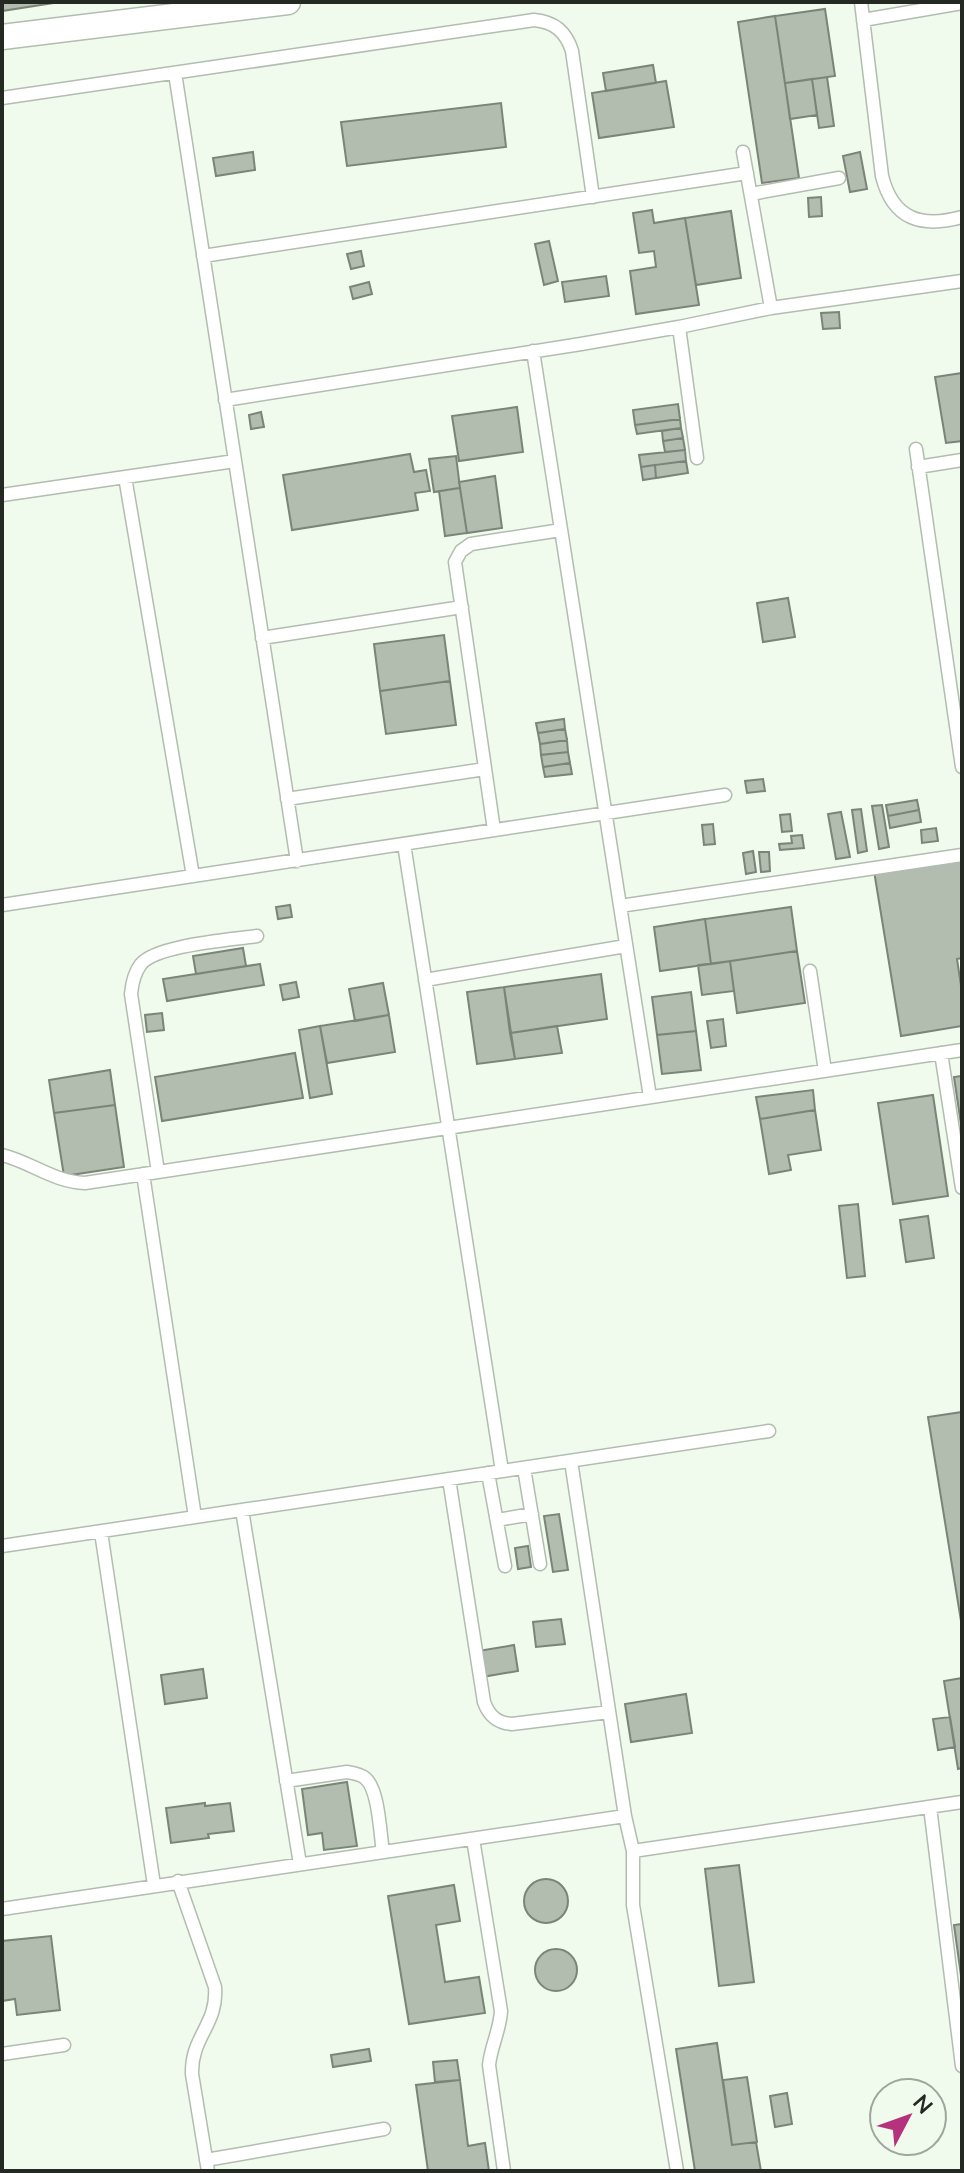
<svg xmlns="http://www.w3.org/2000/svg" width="964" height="2173" viewBox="0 0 964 2173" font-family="'Nunito Sans',sans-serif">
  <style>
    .building { fill: #b2bcaf; stroke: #7a8478; stroke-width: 2 }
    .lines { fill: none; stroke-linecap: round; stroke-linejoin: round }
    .service-casing { stroke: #b2bdb0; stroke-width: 15 }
    .minor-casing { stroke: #b2bdb0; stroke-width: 27 }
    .service { stroke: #fff; stroke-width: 12 }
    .minor { stroke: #fff; stroke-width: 24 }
  </style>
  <rect width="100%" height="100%" fill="#f0fbed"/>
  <path class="building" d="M 2,2 L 60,2 L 2,11 Z
    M 825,9 L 835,76 L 785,83 L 775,16 Z
    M 775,16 L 799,178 L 762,183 L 738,22 Z
    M 653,65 L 656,83 L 606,91 L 603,73 Z
    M 827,77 L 834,126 L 819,128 L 812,79 Z
    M 812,79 L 817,115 L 790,119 L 785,83 Z
    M 666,81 L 674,127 L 599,138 L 592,93 Z
    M 501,103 L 506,147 L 347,166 L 341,122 Z
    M 253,152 L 255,170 L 216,176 L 213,158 Z
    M 860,152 L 867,189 L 850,192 L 843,156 Z
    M 821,197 L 822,216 L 809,217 L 808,198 Z
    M 652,210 L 654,223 L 685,218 L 699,305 L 636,314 L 630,271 L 656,267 L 654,251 L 639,253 L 633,213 Z
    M 731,211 L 741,278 L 696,285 L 685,218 Z
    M 549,241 L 558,281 L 544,285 L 535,244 Z
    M 361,251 L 364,266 L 351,269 L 347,254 Z
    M 606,276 L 609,296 L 565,302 L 562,282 Z
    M 369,282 L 372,294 L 353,299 L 350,287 Z
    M 839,312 L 840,328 L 823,329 L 821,313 Z
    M 962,373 L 962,441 L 946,443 L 935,377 Z
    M 678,404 L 680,419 L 635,425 L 633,410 Z
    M 517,407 L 523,452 L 459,461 L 452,416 Z
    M 261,412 L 264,427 L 251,429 L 249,415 Z
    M 680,419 L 681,428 L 637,434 L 635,425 Z
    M 681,428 L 683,438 L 663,441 L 662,431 Z
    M 683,438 L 685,450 L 665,452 L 663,441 Z
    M 685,450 L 686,461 L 641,467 L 639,455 Z
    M 410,454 L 414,472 L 426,470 L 430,491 L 415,493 L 418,510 L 292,530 L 283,475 Z
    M 456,456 L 460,488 L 434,492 L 429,459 Z
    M 686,461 L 688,473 L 656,478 L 655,465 Z
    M 655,465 L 656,478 L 643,480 L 641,467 Z
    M 495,476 L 502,528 L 467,533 L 459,482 Z
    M 460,488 L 467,533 L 445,536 L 439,491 Z
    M 788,598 L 795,637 L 763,642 L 757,603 Z
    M 444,635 L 450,681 L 380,691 L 374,644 Z
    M 450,681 L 456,725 L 386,734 L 380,691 Z
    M 564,719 L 565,729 L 538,733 L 536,723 Z
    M 565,729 L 567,740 L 540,744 L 538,733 Z
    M 567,740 L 568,752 L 541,755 L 540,744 Z
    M 568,752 L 570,763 L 543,767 L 541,755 Z
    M 570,763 L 572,774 L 545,777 L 543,767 Z
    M 763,779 L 765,791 L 747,793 L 745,781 Z
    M 917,800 L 919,810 L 888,816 L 886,805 Z
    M 882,805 L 889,847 L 879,849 L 872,806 Z
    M 861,809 L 867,851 L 858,853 L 852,810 Z
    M 919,810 L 921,822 L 890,828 L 888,816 Z
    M 841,812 L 850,857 L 836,859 L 828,814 Z
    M 790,814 L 792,831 L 782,832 L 780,815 Z
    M 713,824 L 715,844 L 704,845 L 702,825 Z
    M 936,828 L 938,841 L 922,843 L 921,830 Z
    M 802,835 L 804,848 L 780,850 L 779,844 L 792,843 L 791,836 Z
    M 753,851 L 756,872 L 746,874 L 743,853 Z
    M 759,852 L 769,852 L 770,871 L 761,872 Z
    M 960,857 L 962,869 L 962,958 L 957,959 L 962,992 L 962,1026 L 901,1036 L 874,871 Z
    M 290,905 L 292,917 L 278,919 L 276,907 Z
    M 791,907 L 797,951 L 711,964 L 705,919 Z
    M 705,919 L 711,964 L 660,971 L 654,927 Z
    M 243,948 L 246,966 L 196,974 L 193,956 Z
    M 797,951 L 805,1003 L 737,1013 L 730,961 Z
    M 730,961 L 734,991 L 702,995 L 698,965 Z
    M 260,964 L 264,985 L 167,1001 L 163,979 Z
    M 601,974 L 607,1019 L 510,1033 L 504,987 Z
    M 296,982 L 299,997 L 283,1000 L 280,985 Z
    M 383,983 L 389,1015 L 355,1021 L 349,989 Z
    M 504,987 L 515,1059 L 477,1064 L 467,992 Z
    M 691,992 L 696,1031 L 657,1035 L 652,997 Z
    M 162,1013 L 164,1030 L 147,1032 L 145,1015 Z
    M 389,1015 L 395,1052 L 327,1063 L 320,1026 Z
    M 723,1019 L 726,1046 L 711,1048 L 707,1021 Z
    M 320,1026 L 332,1094 L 310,1098 L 299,1030 Z
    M 557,1026 L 562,1053 L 515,1059 L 510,1033 Z
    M 696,1031 L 701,1070 L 662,1074 L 657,1035 Z
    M 295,1053 L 303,1098 L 162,1121 L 155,1077 Z
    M 110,1070 L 115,1105 L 54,1113 L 49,1080 Z
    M 962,1076 L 962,1131 L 954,1077 Z
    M 813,1090 L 815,1110 L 760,1119 L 756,1097 Z
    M 933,1095 L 948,1196 L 893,1204 L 878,1103 Z
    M 115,1105 L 124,1167 L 64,1176 L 54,1113 Z
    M 815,1110 L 821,1150 L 788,1155 L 791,1170 L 769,1174 L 760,1119 Z
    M 858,1204 L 865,1276 L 847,1278 L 839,1206 Z
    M 928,1216 L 934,1258 L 906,1262 L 900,1220 Z
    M 962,1412 L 962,1621 L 961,1621 L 928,1417 Z
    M 559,1514 L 568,1570 L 553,1572 L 544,1516 Z
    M 528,1546 L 531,1567 L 518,1569 L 515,1548 Z
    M 561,1619 L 565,1644 L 536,1647 L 533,1622 Z
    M 514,1645 L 518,1671 L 482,1677 L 478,1651 Z
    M 203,1669 L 207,1698 L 165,1704 L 161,1675 Z
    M 962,1678 L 962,1768 L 958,1769 L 944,1681 Z
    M 686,1694 L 692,1733 L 631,1742 L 625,1704 Z
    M 950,1717 L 955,1747 L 938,1750 L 933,1719 Z
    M 347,1782 L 357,1846 L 324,1850 L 322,1833 L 308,1835 L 302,1789 Z
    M 205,1803 L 205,1806 L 230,1803 L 234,1831 L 208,1834 L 209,1838 L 171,1843 L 166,1808 Z
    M 739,1865 L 754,1982 L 719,1986 L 705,1869 Z
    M524 1901a22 22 0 1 1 44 0a22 22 0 1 1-44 0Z
    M 454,1885 L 460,1921 L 436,1925 L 445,1982 L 479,1977 L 485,2013 L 409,2024 L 388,1896 Z
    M 962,1924 L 962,1983 L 954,1925 Z
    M 51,1936 L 60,2010 L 17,2015 L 15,1999 L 2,2001 L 2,1941 Z
    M535 1970a21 21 0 1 1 42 0a21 21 0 1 1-42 0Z
    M 717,2043 L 732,2145 L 756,2142 L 761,2171 L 695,2171 L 676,2049 Z
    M 369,2049 L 371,2061 L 333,2067 L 331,2055 Z
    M 457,2060 L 460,2080 L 435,2082 L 433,2062 Z
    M 747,2077 L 757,2142 L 732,2145 L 723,2080 Z
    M 460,2080 L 468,2146 L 485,2143 L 489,2171 L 428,2171 L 416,2085 Z
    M 787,2093 L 792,2124 L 775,2127 L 770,2096 Z"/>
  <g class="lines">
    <g class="service-casing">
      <path id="service" d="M 861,2 L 882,176 C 893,220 922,228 962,217
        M 863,20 L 962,3
        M 175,73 L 297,861
        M 2,98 L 534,20 C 555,22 566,32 572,51 L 593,197
        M 743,152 L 771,308
        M 751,194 L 839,178
        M 203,256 L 747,173
        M 679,327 L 697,458
        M 533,351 L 650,1097
        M 225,400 L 581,344 L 679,327 L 771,308 L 962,281
        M 916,449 L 962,767
        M 918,467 L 962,460
        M 125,477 L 193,876
        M 2,495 L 235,461
        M 262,638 L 462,607
        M 287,799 L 485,769
        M 494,830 L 455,562 L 461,551 L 471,544 L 561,530
        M 404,844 L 502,1471
        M 2,905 L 725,795
        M 620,906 L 962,855
        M 810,971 L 825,1071
        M 425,980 L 626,946
        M 941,1053 L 962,1188
        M 2,1155 C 31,1162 54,1182 85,1183 L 962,1050
        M 158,1172 L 131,994 C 132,983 134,973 141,964 C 157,945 230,940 257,936
        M 143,1174 L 195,1517
        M 571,1461 L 625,1816 L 633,1851 L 633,1905 L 677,2171
        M 524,1468 L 540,1564
        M 488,1473 L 505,1566
        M 449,1479 L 484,1702 C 489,1716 497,1723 512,1724 L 609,1712
        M 242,1510 L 300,1864
        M 497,1520 L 532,1514
        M 101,1532 L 154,1885
        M 2,1546 L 769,1431
        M 286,1781 L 347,1772 C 353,1773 360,1774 365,1778 C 379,1789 380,1834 383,1852
        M 930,1807 L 962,2066
        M 473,1839 L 501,2011 C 500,2030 491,2046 489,2065 L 504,2171
        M 633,1851 L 962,1802
        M 178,1881 L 215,1987 C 218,2025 191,2036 192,2074 L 208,2171
        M 2,1909 L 625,1816
        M 2,2054 L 64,2045
        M 206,2160 L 384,2129"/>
    </g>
    <g class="minor-casing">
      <path id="minor" d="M 2,37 L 288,2"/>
    </g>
    <use href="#service" class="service"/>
    <use href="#minor" class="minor"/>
  </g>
  <rect width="964" height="2173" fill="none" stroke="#252924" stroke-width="8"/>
  <g transform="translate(908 2117) rotate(49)"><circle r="38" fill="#f0fbed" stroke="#9fa79d" stroke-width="2"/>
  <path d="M0-6L14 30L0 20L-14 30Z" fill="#b5337c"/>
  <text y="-12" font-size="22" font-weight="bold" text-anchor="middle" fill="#252924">N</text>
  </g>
</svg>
